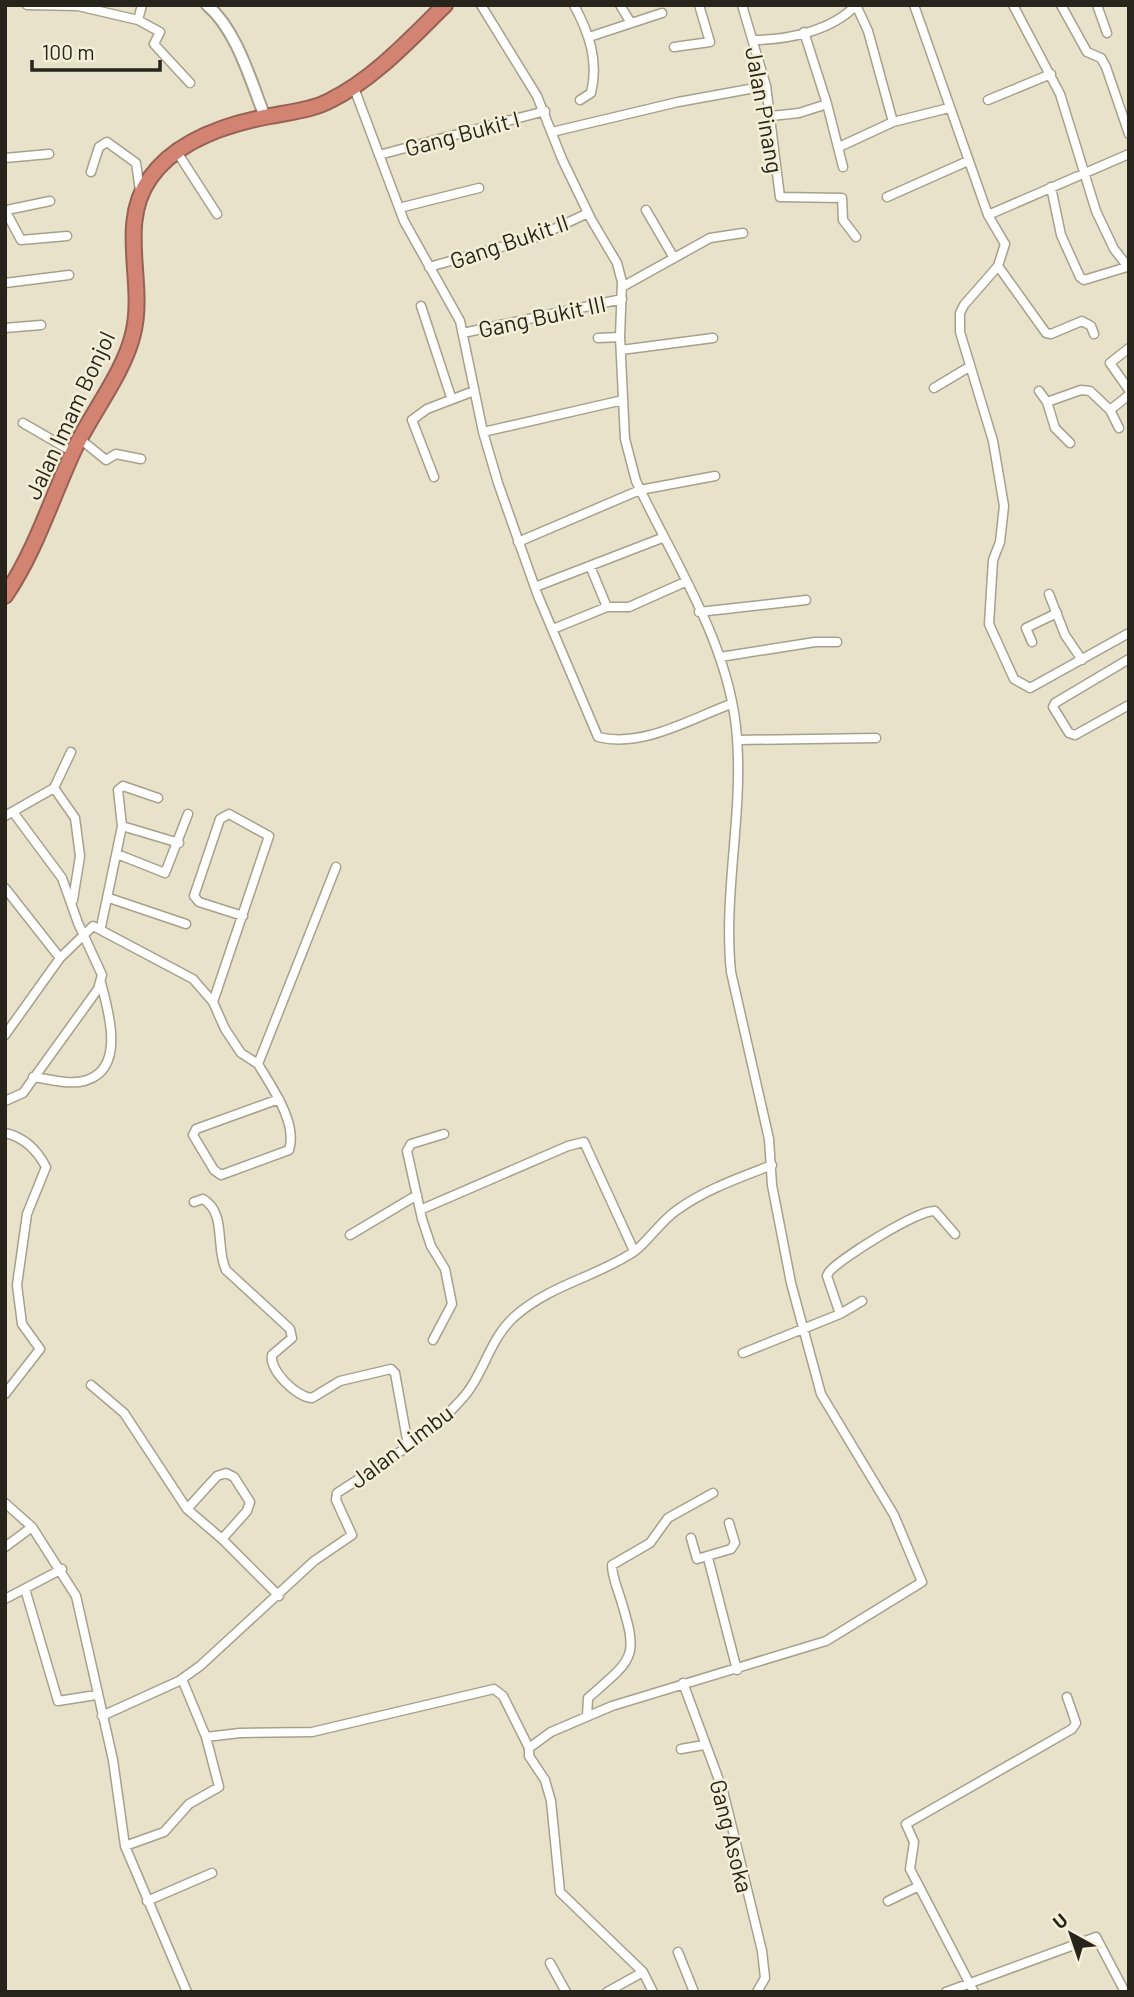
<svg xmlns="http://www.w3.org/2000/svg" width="1134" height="1997" viewBox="0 0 1134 1997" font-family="Barlow,sans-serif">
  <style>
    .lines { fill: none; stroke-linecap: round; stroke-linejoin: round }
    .street-casing { stroke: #a6a18b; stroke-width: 11 }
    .secondary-casing { stroke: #a6a18b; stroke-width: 14 }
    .highway-casing { stroke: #966254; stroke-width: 18 }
    .street { stroke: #fff; stroke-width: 8 }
    .secondary { stroke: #fff; stroke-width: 10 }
    .highway { stroke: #d28372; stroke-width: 14 }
    .labels { text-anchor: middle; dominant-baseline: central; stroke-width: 5; stroke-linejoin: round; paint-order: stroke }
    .street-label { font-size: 23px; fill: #26241b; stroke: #f5efd8 }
  </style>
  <rect width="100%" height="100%" fill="#e8e2cb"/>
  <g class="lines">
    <g class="street-casing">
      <path id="street" d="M 27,5 L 78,6 L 138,20 L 160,32 L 154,44 L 190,83
        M 481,5 L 537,96 L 562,159 L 591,219 L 617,263 L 622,282 L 620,337 L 625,439 L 636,481 C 674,562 731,646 737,738 C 743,816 723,894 731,972 L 769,1139 L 772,1185 L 791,1283 L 821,1394 L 894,1515 L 922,1582 L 826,1641 L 612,1706 L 551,1732 L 529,1748 L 529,1756 L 545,1780 L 551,1801 L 560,1892 L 643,1972 L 653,1992
        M 574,5 C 589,33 599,61 591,93 L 580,100
        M 620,5 L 631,23
        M 742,5 L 766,86 L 780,197 L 842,198 L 843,220 L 856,237
        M 856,5 L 868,31 L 893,122
        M 914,5 L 988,215 L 1005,244 L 998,266 L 964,305 L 960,313 L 960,332 L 993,441 L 1004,506 L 1000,542 L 993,560 L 989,624 L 1014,679 L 1030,688 L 1129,633
        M 1013,5 L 1060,94 L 1096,211 L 1114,249 L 1129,268
        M 1061,5 L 1087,52 L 1101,58 L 1106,67 L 1129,134
        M 1097,5 L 1107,33
        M 138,20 L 142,5
        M 589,37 L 662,13
        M 753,40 C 787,40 832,31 856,5
        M 674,47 L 710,42 L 699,5
        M 354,88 L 404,221 L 460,321 L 483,432 L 498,483 L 538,596 L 598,737 C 643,748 690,719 731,704
        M 988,100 L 1051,74
        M 827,104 L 843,167
        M 771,116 L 799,113 L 827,104 L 804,32
        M 552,132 L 678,102 L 766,86
        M 839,147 L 893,122 L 949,108
        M 177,152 L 217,214
        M 379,155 L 545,111
        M 5,158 L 49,154
        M 91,172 L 99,147 L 107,142 L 136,163 L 140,191
        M 1051,187 L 1061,235 L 1080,277 L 1084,280 L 1127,267
        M 887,197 L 968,161
        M 399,208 L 479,188
        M 5,210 L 21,240 L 67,236
        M 7,210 L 50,201
        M 646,210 L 674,258
        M 988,215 L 1129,154
        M 998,266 L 1046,333 L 1051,334 L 1082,321 L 1091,326 L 1094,334
        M 429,267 L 537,237 L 588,213
        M 5,283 L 69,275
        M 622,287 L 710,238 L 743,233
        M 421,306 L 451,397
        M 5,328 L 41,325
        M 463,333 L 622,299
        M 598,338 L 620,337
        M 1129,348 L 1110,363 L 1129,390
        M 621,350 L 713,338
        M 934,388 L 969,367
        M 1039,391 L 1047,402
        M 1110,410 L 1119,428
        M 23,423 L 73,452
        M 483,432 L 623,400
        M 80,439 L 106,460 L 116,454 L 141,459
        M 1070,443 L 1055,428 L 1047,402 L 1081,390 L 1090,391 L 1110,410 L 1129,395
        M 434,477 L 412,420 L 427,409 L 474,391
        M 518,542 L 640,490 L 715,476
        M 590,566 L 607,607
        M 535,587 L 662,538
        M 1049,594 L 1065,635 L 1082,660
        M 699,612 L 806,600
        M 553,629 L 607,607 L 629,607 L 685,582
        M 1032,642 L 1026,628 L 1057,613
        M 720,657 L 815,642 L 837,642
        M 1129,659 L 1055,703 L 1053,707 L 1069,733 L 1075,735 L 1129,705
        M 738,740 L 876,738
        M 54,788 L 75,818 L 80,856 L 73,900
        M 5,816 L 54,788 L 71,752
        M 122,826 L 179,843
        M 117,854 L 165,873 L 188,814
        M 5,888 L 60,958 L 93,926 L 193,979 L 213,1002 L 225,1029 L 241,1053 L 258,1064 L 336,867
        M 109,898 L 186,924
        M 101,927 L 122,826 L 118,790 L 123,786 L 158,798
        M 213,1002 L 269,836 L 229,814 L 220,819 L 194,896 L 199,902 L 243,916
        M 5,1035 L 60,958
        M 258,1064 C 271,1086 298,1123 289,1150 L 221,1175 L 214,1170 L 193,1135 L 196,1129 L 279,1099
        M 33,1077 C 50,1079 71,1086 87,1080 C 126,1067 108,1010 101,983
        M 5,1101 L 23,1093 L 98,989 L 102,975 L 78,923 L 62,878 L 13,812
        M 5,1133 C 24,1137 37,1150 46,1167 L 27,1214 L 17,1285 L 22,1324 L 40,1349 L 5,1394
        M 194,1202 L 203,1199 C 227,1213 215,1248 226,1270 L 290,1329 L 292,1338 L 272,1355 C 269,1370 296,1397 312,1398 L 340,1381 L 391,1369 L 395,1373 L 408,1445
        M 420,1210 L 568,1146 L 584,1142 L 634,1251
        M 350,1235 L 417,1195
        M 840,1314 L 862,1301
        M 433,1340 L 452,1304 L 445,1269 L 431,1246 L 422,1219 L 407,1151 L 411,1144 L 444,1134
        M 743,1353 L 840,1314 L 827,1276 L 829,1272 C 841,1258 919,1209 935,1211 L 955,1234
        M 91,1385 L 124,1413 L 187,1509 L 222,1539
        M 5,1503 L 32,1527 L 76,1596 L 113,1760 L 125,1846 L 187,1992
        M 187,1509 L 217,1476 L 226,1473 L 234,1477 L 250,1502 L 247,1511 L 222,1539 L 279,1596
        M 691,1538 L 697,1559 L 731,1549 L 735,1543 L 729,1523
        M 5,1547 L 32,1527
        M 708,1558 L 737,1670
        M 25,1589 L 58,1701 L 96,1695
        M 5,1599 L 62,1569
        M 683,1683 L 723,1791 L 733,1831 L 762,1951 L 765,1978 L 757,1992
        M 102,1716 L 179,1681 L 200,1666 L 314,1561 L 352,1535 L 336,1500 L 337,1493 C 377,1467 428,1437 460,1401 C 484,1376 488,1341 514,1317 C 551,1284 597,1277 635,1251 C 650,1239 661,1221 677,1210 C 706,1189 739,1178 772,1165
        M 587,1716 L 588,1698 C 635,1657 639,1658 620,1597 C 617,1587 612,1576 612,1565 L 650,1543 L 668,1518 L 713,1493
        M 206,1737 L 240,1733 L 312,1732 L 494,1689 L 503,1696 L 529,1748
        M 681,1749 L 704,1745
        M 125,1846 L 164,1832 L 189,1804 L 219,1787 L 206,1737 L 182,1679
        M 147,1901 L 212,1873
        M 888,1901 L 919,1886
        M 678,1952 L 694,1992
        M 550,1963 L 566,1992
        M 607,1992 L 643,1972
        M 946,1992 L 1096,1937 L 1125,1992
        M 974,1992 L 910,1869 L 914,1842 L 906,1824 L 1072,1729 L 1076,1723 L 1067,1697"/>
    </g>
    <g class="secondary-casing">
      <path id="secondary" d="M 207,5 C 237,30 251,82 265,117"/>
    </g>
    <g class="highway-casing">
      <path id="highway" d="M 5,596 C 35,552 51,500 73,452 C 90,415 124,373 133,334 C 146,282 117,225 150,178 C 176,141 227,124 270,116 C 290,112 313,110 331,100 C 375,78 410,39 445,5"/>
    </g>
    <use href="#street" class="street"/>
    <use href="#secondary" class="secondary"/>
    <use href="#highway" class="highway"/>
  </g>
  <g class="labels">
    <g class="street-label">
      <text transform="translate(765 110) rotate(80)">Jalan Pinang</text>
      <text transform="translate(462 133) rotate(-15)">Gang Bukit I</text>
      <text transform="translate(509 241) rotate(-19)">Gang Bukit II</text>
      <text transform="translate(542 316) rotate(-12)">Gang Bukit III</text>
      <text transform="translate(69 415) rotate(-65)">Jalan Imam Bonjol</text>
      <text transform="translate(401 1446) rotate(-37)">Jalan Limbu</text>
      <text transform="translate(732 1836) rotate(76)">Gang Asoka</text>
    </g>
  </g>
  <rect width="1134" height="1997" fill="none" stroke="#26241b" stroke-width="14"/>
  <g transform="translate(1071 1934) rotate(320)" stroke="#f5efd8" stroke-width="5" paint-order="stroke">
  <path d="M0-5L12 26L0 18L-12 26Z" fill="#26241b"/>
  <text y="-10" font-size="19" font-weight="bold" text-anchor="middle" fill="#26241b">U</text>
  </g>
  <path d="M32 60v10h128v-10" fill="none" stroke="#26241b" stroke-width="3.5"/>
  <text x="42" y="60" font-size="21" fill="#26241b" stroke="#f5efd8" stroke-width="5" paint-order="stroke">100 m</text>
</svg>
